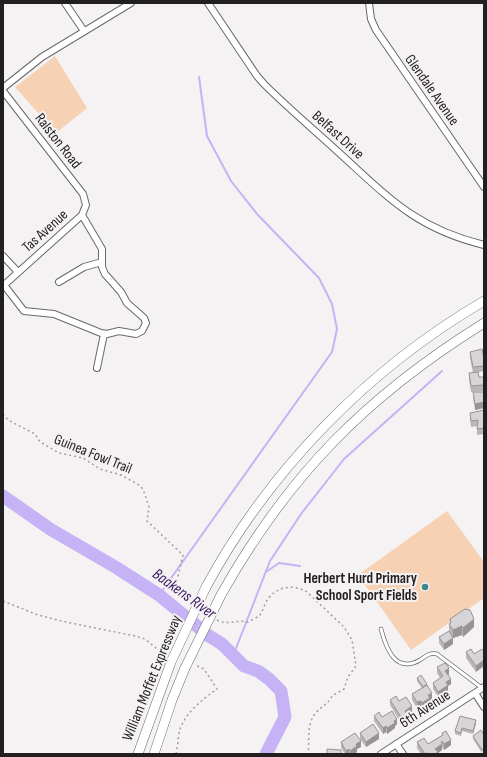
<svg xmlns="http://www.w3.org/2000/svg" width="487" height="757" viewBox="0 0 487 757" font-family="'Sofia Sans Condensed',sans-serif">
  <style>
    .green { fill: #f7d1b3 }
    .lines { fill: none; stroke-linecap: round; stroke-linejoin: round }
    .stream { stroke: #c5b3f5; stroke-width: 2 }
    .river { stroke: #c5b3f5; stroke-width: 13 }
    .service-casing { stroke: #6b6869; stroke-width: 4.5 }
    .minor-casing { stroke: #6b6869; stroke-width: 8 }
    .primary-casing { stroke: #6b6869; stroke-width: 10 }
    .path { stroke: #9f9d9e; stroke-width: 1.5; stroke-dasharray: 2 3; stroke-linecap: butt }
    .service { stroke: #fff; stroke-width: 3 }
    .minor { stroke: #fff; stroke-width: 6 }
    .primary { stroke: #fff; stroke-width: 9 }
    .primary-bridge-casing { stroke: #6b6869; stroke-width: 10; stroke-linecap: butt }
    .primary-bridge { stroke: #fff; stroke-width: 9 }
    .wall { fill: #b8b6b8 }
    .shaded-wall { fill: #969496 }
    .building { fill: #d6d4d6; stroke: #969496 }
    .poi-dot { fill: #3e868d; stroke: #f5f2f3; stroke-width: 1.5 }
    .labels { text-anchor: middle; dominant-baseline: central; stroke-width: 4; stroke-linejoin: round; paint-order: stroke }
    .street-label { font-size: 15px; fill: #211f20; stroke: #f5f2f3 }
    .poi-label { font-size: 15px; font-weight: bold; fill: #211f20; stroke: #f5f2f3; text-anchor: end }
    .water-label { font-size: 16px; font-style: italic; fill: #361862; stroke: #f5f2f3 }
  </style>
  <rect width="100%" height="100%" fill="#f5f2f3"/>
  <path class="green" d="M 55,56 L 87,108 L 56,133 L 15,87 Z
    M 447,511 L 484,562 L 484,598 L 411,650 L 358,575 Z"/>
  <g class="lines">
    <path class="stream" d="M 266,572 L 279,563 L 300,566
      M 159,595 L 332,352 L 337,329 L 332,304 L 319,278 L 257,214 L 231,181 L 207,136 L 199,77
      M 233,656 L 270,561 L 301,514 L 344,459 L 442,371"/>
    <path class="river" d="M 3,496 L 50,529 L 117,568 L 159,595 L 209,636 L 222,644 L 244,666 L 258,671 L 269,679 L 281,691 L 285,717 L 266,754"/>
    <g class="service-casing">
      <path id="service" d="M 381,629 C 386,648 395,674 420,660 C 426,656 430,652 437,654 L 482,688"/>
    </g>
    <g class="minor-casing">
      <path id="minor" d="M 65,3 L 84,31
        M 208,3 L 257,76 L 264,84 C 287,107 312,128 336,150 C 387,196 414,228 484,245
        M 369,3 L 371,19 L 376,30 L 484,187
        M 3,88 L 42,57 L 131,3
        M 3,91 L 83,194 L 86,205 L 82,215 L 3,286
        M 3,256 L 18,272
        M 59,282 L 84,267 L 102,262
        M 4,285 L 24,311 L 54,314 L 101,333 L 107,334 L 119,331 L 136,334 L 142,331 L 146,323 L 144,318 L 127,303 L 121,292 L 105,274 L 102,267 L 102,249 L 82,215
        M 97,368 L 104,334
        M 475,693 L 484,707
        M 396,744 L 403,754
        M 381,754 L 484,687"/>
    </g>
    <g class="primary-casing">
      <path id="primary" d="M 206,587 C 270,469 368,369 484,301
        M 221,595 C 289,474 367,396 484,323
        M 138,754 L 171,662
        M 154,754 L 172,700 L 185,668"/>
    </g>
    <path class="path" d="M 3,414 L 8,420 L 35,434 L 40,442 L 59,453 L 83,458 L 100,469 L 121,475 L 139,485 L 143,489 L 149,507 L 147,521 L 183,555 L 178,576 L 176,592 L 190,605
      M 3,601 L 38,615 L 66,622 L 135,636 L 145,639 L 156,648 L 168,652
      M 217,620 C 228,626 237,619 248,622 C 251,620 256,618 259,616 C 263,612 264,604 268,599 C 277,586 294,584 307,592 L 344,627 L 352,640 L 356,666 L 348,677 L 344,689 L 332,696 C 328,705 321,706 315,714 C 306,725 310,741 308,754
      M 176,754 C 178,746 178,736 180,729 C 186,712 203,699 217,689 L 204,669 L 195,665"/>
    <use href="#service" class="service"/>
    <use href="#minor" class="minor"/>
    <use href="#primary" class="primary"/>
    <g class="primary-bridge-casing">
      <path id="primary-bridge" d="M 171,662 L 206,587
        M 185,668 L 221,595"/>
    </g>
    <use href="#primary-bridge" class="primary-bridge"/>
  </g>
  <path class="wall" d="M 470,352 L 484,359 L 484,371 L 479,372 L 479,377 L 484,377 L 484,391 L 471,392 L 469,379 L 469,373 L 473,373 L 470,358 Z
    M 473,392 L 484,392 L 484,408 L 475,410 L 473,398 Z
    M 484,410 L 484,434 L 477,435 L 477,426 L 471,427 L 470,418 L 470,413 Z
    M 450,619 L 474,627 L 463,637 L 462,635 L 453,638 L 453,644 L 444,650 L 439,643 L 439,637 L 449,632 L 449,624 L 450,623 Z
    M 483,636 L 484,636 L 484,644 L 483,642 Z
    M 482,649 L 476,672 L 466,658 L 466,652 L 474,654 Z
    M 437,667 L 449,674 L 448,675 L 451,684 L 448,686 L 448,691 L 438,697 L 433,689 L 433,683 L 440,678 L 437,673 Z
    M 417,678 L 427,685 L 432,699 L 430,700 L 430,703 L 422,708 L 421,706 L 417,708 L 412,700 L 412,694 L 422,688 L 417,681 Z
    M 390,700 L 399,701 L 412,712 L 407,715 L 407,720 L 401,723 L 390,705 Z
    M 374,716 L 382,717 L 397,724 L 395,726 L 395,728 L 387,734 L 386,732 L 383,734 L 374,721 Z
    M 476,723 L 473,734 L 462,731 L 461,736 L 455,734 L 455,731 Z
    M 360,733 L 379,739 L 366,747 L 360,739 Z
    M 442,733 L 451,745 L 444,750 L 442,747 L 442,750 L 438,753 L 438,754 L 421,754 L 417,748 L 417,742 L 428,744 L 442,735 Z
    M 484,735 L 482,753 L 473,739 L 473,736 Z
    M 341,742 L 361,747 L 357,749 L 357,752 L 354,754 L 345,754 L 341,748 Z"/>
  <path class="shaded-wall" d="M 484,402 L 484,408 L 475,410 L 475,404 Z
    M 474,619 L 474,627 L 463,637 L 463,628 Z
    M 462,626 L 462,635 L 453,638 L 453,644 L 444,650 L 444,644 L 453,638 L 453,630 Z
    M 484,660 L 484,666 L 476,672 L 476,666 Z
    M 449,668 L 449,674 L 445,677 L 445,671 Z
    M 451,679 L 451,684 L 448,686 L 448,691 L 438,697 L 438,692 L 446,682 Z
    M 432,693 L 432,699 L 430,700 L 430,703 L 422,708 L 422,703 L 428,695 Z
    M 421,701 L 421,706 L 417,708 L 417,702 Z
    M 412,706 L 412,712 L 407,715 L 407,720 L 401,723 L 401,717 L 405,711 Z
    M 397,719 L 397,724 L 395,726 L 395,728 L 387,734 L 387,728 L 394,721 Z
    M 476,720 L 476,723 L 473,734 L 473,731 Z
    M 386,726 L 386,732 L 383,734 L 383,728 Z
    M 379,733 L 379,739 L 366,747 L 366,742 Z
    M 451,740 L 451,745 L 444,750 L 444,744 Z
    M 361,741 L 361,747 L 357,749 L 357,752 L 354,754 L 350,754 L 350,751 L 356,744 Z
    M 442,741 L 442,750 L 438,753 L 438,754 L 435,754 L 435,749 Z
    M 349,749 L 349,754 L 346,754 L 346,751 Z"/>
  <path class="building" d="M 482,349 L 484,359 L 484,366 L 473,367 L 470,352 Z
    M 478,372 L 479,377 L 484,377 L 484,385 L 471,386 L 469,373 Z
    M 473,392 L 484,392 L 484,402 L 475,404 Z
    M 484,410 L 484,428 L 477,429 L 478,420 L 471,421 L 470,413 Z
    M 465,609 L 470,610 L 474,619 L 463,628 L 462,626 L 453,630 L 449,624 L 451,623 L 450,619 Z
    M 449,631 L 453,638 L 444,644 L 439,637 Z
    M 471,649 L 474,654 L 482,649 L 484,652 L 484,660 L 476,666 L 466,652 Z
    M 445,663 L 449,668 L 445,671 L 451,679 L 446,682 L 448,685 L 438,692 L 433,683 L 443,676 L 437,667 Z
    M 421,675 L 427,684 L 423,687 L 417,678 Z
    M 427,685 L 432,693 L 428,695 L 430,698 L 422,703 L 421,701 L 417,702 L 412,694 Z
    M 396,696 L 399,701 L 406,697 L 412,706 L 405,711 L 407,714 L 401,717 L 390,700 Z
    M 392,711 L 397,719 L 394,721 L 395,723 L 387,728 L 386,726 L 383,728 L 374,716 L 379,712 L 382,717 Z
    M 460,716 L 476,720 L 473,731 L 462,728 L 461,733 L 455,731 Z
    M 373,724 L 379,733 L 366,742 L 360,733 Z
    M 481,730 L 484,735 L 484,749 L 482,750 L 473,736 Z
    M 446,731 L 451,740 L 444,744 L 442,741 L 441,742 L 442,744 L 435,749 L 438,752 L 435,754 L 428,754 L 428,753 L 425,754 L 417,742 L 424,738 L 428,744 L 443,735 L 442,733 Z
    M 355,733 L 361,741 L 356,744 L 357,746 L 350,751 L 349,749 L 346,751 L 341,742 Z
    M 327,749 L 341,750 L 341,754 L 327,754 Z"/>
  <circle class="poi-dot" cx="425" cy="587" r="4"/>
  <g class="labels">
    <g class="street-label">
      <text transform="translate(432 90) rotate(55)">Glendale Avenue</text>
      <text transform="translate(338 135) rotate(42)">Belfast Drive</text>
      <text transform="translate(58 141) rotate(52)">Ralston Road</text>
      <text transform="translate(45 231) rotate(-42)">Tas Avenue</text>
      <text transform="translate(93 454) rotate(22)">Guinea Fowl Trail</text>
      <text transform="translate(152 678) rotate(-68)">William Moffet Expressway</text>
      <text transform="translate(425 709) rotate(-33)">6th Avenue</text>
    </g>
    <g class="poi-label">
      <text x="417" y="578">Herbert Hurd Primary<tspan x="417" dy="17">School Sport Fields</tspan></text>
    </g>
    <g class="water-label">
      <text transform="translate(184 594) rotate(36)">Baakens River</text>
    </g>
  </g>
  <rect width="487" height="757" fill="none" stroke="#211f20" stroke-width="8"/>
</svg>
